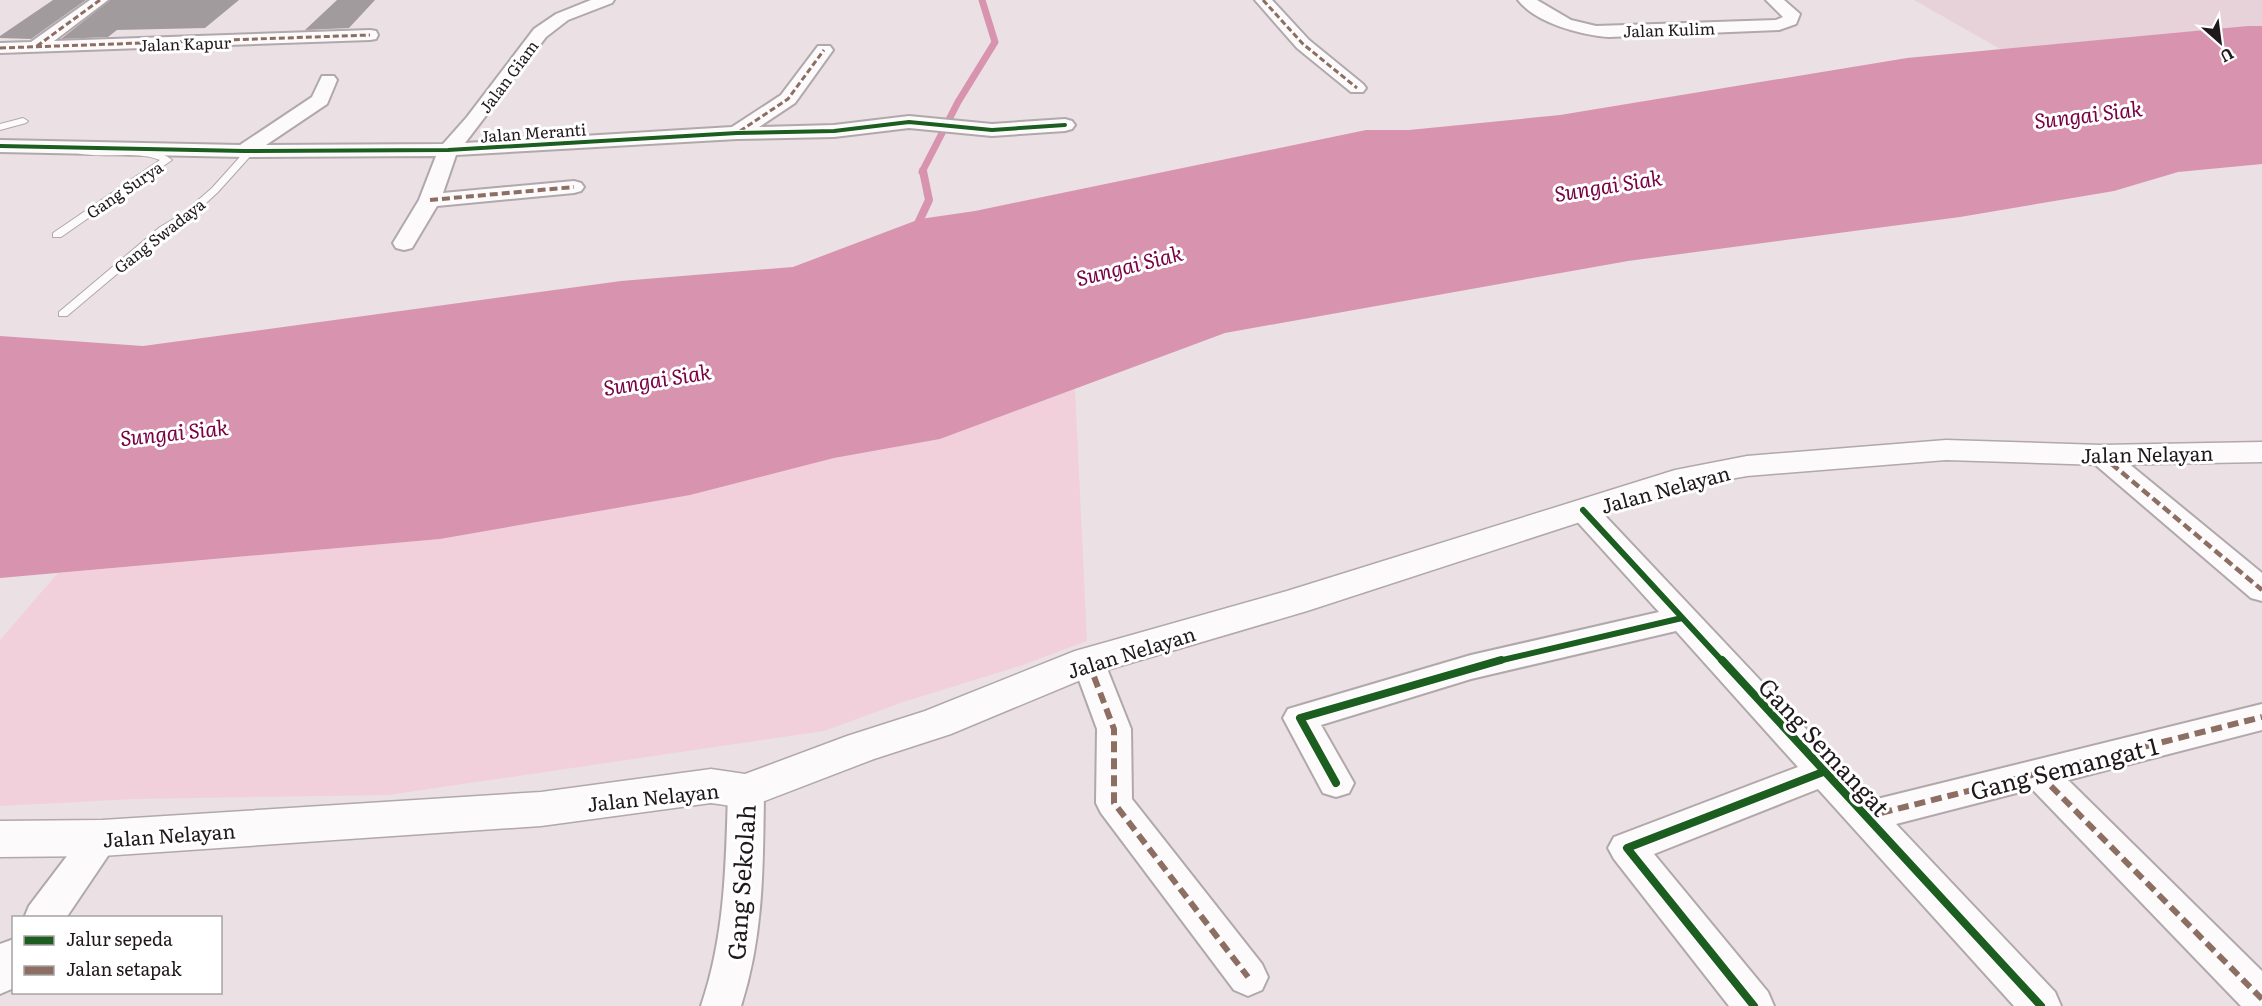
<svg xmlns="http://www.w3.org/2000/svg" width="2262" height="1006" viewBox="0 0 2262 1006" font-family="Literata,serif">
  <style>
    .built { fill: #e6d2d8 }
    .green { fill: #f1d0db }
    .water { fill: #d894ae }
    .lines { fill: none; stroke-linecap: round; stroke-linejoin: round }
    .stream-far1 { stroke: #d894ae; stroke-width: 7 }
    .stream { stroke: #d894ae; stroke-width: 8 }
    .building { fill: #a29b9d }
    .lane-casing { stroke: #b0a8aa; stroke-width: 2 }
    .street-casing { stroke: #b0a8aa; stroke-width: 4 }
    .secondary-casing { stroke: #b0a8aa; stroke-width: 3 }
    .lane { fill: #fcfafb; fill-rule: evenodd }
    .street { fill: #fcfafb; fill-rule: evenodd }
    .secondary { fill: #fcfafb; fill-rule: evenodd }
    .quiet-far3 { stroke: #8d6e63; stroke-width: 3; stroke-dasharray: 6 3; stroke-linecap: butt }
    .quiet-far2 { stroke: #8d6e63; stroke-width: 4; stroke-dasharray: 8 4; stroke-linecap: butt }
    .quiet-far1 { stroke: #8d6e63; stroke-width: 4.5; stroke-dasharray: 9 4.5; stroke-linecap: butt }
    .quiet { stroke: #8d6e63; stroke-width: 6; stroke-dasharray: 11 6; stroke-linecap: butt }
    .cycleway-far2-casing { stroke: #fff; stroke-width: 6 }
    .cycleway-far1-casing { stroke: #fff; stroke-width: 10 }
    .cycleway-casing { stroke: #fff; stroke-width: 11 }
    .cycleway-far2 { stroke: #1b5e20; stroke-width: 4 }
    .cycleway-far1 { stroke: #1b5e20; stroke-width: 6 }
    .cycleway { stroke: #1b5e20; stroke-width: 8 }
    .labels { text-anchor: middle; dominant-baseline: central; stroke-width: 6; stroke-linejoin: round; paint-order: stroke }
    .far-street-label { font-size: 16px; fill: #20191b; stroke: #fff }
    .street-label { font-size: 20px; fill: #20191b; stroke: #fff }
    .water-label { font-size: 21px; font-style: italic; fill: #790143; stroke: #fff }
    .near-street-label { font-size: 24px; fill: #20191b; stroke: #fff }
  </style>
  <rect width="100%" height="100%" fill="#ebe0e3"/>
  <path class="built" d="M 1914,0 L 2262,0 L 2262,26 L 2002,50 Z"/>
  <path class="green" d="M 1075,389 L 1087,641 L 1020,666 L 903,702 L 824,731 L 388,795 L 134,799 L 0,806 L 0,640 L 58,573 L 440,539 L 834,458 L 940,439 Z"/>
  <path class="water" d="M 2248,26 L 2262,26 L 2262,164 L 2178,172 L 2114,191 L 1960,217 L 1628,261 L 1225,333 L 940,439 L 834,458 L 690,495 L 440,539 L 0,578 L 0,336 L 143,346 L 621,281 L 793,267 L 920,219 L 975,211 L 1366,130 L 1409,130 L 1560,115 L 1907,58 Z"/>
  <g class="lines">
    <path class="stream-far1" d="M 922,172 L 958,102 L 995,42 L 982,0"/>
    <path class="stream" d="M 914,232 L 929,200 L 923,171"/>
  </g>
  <path class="building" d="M 53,0 L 86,0 L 31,39 L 0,38 L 0,36 Z
    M 110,0 L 239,0 L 205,28 L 117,30 L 108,37 L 61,39 Z
    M 337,0 L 375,0 L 349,28 L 305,30 Z"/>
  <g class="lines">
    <g class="lane-casing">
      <path id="lane" d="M 23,118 L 28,121 L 26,123 L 0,130 L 0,124 Z
        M 80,148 C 108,154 148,141 172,160 L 61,237 L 53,237 L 53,233 L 160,160 C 135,150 104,159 77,153 L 77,149 Z
        M 247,149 L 255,151 L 218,192 L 190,218 L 168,231 L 67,316 L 59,316 L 59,312 L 160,227 L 182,214 L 212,188 Z"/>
    </g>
    <g class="street-casing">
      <path id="street" d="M 90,0 L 108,0 L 54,41 L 370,30 L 376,31 L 378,35 L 376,39 L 370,40 L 0,53 L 0,43 L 31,42 Z
        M 591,0 L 614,0 L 612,3 L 568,20 L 546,37 L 465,143 L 732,127 L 781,95 L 818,46 L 830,46 L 833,50 L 795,103 L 759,127 L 834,125 L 909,116 L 992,124 L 1065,119 L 1072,121 L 1075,125 L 1072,129 L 1065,131 L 992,136 L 909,128 L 834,137 L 737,139 L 456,155 L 443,193 L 574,181 L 581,183 L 584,187 L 581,191 L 574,193 L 437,206 L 412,248 L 404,250 L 396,248 L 393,243 L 419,200 L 436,156 L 244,157 L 0,152 L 0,140 L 240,145 L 312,97 L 322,76 L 334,76 L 337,80 L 327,104 L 266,145 L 443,144 L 467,117 L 534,29 L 556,14 Z
        M 1255,0 L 1272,0 L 1309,40 L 1363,84 L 1366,88 L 1363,92 L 1351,92 L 1297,48 Z
        M 1518,0 L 1537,0 L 1571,20 L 1596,26 L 1776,20 L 1783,17 L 1766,0 L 1784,0 L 1800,14 L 1796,24 L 1779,30 L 1609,37 C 1581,35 1536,23 1518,0 Z
        M 2101,446 L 2111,449 L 2262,573 L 2262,601 L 2251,598 L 2091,461 L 2087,455 L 2091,449 Z
        M 1583,501 L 1593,503 L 1873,800 L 2262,704 L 2262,730 L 2068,780 L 2262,971 L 2262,1006 L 2241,1006 L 2032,789 L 1896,824 L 2055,992 L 2061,1006 L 2014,1006 L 1818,789 L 1654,854 L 1768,992 L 1774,1006 L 1729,1006 L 1614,859 L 1608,848 L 1614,837 L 1798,767 L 1676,631 L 1471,679 L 1321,725 L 1354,783 L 1349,793 L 1336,797 L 1323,793 L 1283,718 L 1288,709 L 1471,655 L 1659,612 L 1573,517 L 1569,510 L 1573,503 Z
        M 1088,649 L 1099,652 L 1104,661 L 1131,729 L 1132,799 L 1262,964 L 1268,977 L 1262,990 L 1248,996 L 1234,990 L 1101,813 L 1096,803 L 1097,729 L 1072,661 L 1077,652 Z
        M 746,776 L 759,781 L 764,791 C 763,864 764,935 741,1006 L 701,1006 C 725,936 726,865 728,791 L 733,781 Z
        M 102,822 L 115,827 L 120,838 L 66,918 L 24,918 L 29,906 L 89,827 Z
        M 14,939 L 14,988 L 0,994 L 0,944 Z"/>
    </g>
    <g class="secondary-casing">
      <path id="secondary" d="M 1946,440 L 2101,445 L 2262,442 L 2262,462 L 2101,465 L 1946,460 L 1747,476 L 1691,486 L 1307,611 L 1100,672 L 951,734 L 874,759 L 746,808 L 711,803 L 541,826 L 102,856 L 0,857 L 0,821 L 102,820 L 541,792 L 711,769 L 745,774 L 847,736 L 925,711 L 1075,651 L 1287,591 L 1675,470 L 1747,456 Z"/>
    </g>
    <use href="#lane" class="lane"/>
    <use href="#street" class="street"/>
    <use href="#secondary" class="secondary"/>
    <path class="quiet-far3" d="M 1263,0 L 1303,44 L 1357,88
      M 37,46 L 100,0
      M 0,48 L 370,35
      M 740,131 L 788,99 L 824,50"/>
    <path class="quiet-far2" d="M 430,200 L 574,187"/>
    <path class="quiet-far1" d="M 2101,455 L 2262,590"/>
    <path class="quiet" d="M 1088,661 L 1114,729 L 1114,803 L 1248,977
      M 2039,774 L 2262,999
      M 1865,817 L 2262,717"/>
    <g class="cycleway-far2-casing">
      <path id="cycleway-far2" d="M 0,146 L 244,151 L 448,150 L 737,133 L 834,131 L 909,122 L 992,130 L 1065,125"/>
    </g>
    <g class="cycleway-far1-casing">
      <path id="cycleway-far1" d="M 1583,510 L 1723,662
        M 1494,662 L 1682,618"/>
    </g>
    <g class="cycleway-casing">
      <path id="cycleway" d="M 1722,660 L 2041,1006
        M 1336,783 L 1300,718 L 1501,660
        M 1754,1006 L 1627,848 L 1823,772"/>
    </g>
    <use href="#cycleway-far2" class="cycleway-far2"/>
    <use href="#cycleway-far1" class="cycleway-far1"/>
    <use href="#cycleway" class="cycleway"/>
  </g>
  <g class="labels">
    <g class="far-street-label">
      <text transform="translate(1669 29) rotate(-2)">Jalan Kulim</text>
      <text transform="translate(185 43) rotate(-2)">Jalan Kapur</text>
      <text transform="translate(508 76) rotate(-53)">Jalan Giam</text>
      <text transform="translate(533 132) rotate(-4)">Jalan Meranti</text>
      <text transform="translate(124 189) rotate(-34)">Gang Surya</text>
      <text transform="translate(159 235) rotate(-38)">Gang Swadaya</text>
    </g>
    <g class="street-label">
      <text transform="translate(2147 453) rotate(-1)">Jalan Nelayan</text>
      <text transform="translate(1665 488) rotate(-15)">Jalan Nelayan</text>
      <text transform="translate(1131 651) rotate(-17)">Jalan Nelayan</text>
      <text transform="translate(653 796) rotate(-6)">Jalan Nelayan</text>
      <text transform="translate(169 834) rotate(-4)">Jalan Nelayan</text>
    </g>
    <g class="water-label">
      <text transform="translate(2088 113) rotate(-7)">Sungai Siak</text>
      <text transform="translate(1608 184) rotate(-9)">Sungai Siak</text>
      <text transform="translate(1129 264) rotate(-14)">Sungai Siak</text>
      <text transform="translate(657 378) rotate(-9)">Sungai Siak</text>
      <text transform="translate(174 431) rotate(-6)">Sungai Siak</text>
    </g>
    <g class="near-street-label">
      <text transform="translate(1825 746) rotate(47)">Gang Semangat</text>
      <text transform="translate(2064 767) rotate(-14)">Gang Semangat 1</text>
      <text transform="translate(740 882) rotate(-86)">Gang Sekolah</text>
    </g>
  </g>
  <rect x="12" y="916" width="210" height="78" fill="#ffffff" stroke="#a6a3a4" stroke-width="1.5"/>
  <rect x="24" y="936" width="30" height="9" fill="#1b5e20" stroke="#a6a3a4" stroke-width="1.5"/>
  <text x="66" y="946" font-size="18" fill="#20191b">Jalur sepeda</text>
  <rect x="24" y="966" width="30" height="9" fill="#8d6e63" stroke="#a6a3a4" stroke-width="1.5"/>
  <text x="66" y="976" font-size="18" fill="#20191b">Jalan setapak</text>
  <g transform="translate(2220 42) rotate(152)" stroke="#ffffff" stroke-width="4.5" paint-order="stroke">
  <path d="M0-4.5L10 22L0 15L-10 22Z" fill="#20191b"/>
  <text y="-9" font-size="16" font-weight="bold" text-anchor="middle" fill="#20191b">U</text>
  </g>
</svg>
